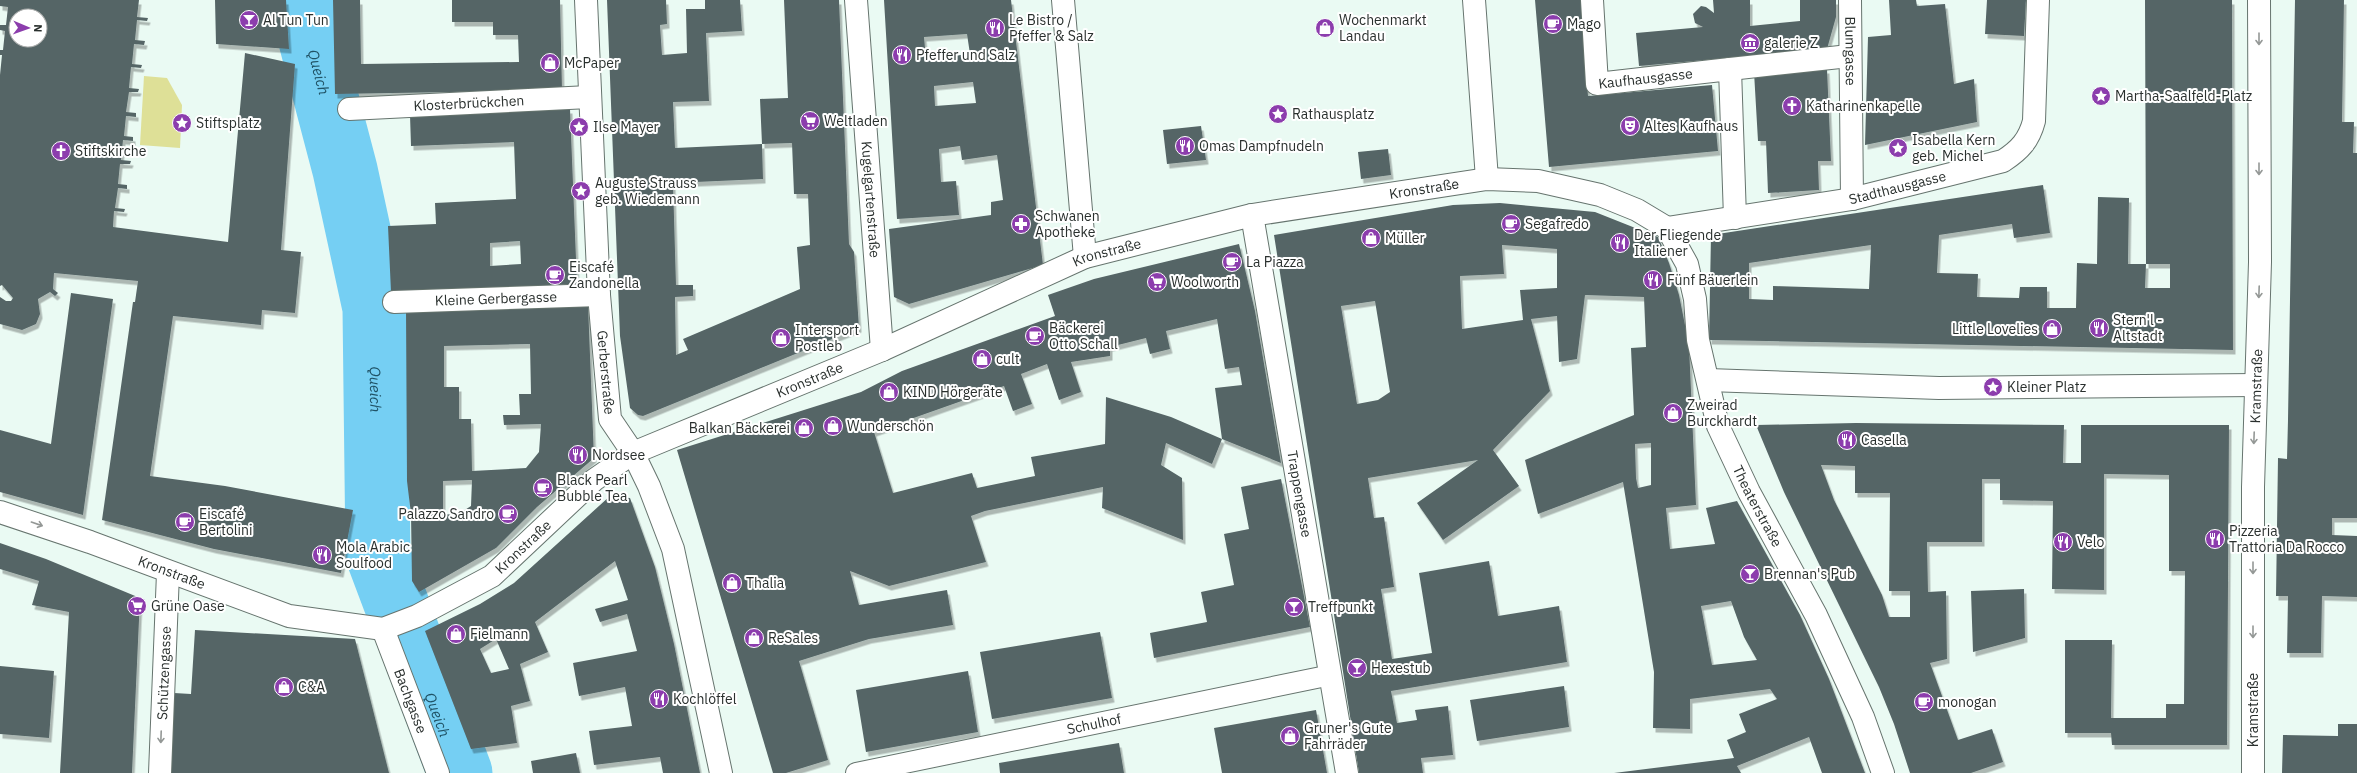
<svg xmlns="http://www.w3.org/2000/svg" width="2357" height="773" viewBox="0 0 2357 773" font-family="'IBM Plex Sans',sans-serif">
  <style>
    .green { fill: #dee097 }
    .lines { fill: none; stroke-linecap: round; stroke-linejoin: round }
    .river { stroke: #75cff3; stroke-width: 65 }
    .building { fill: #556566; fill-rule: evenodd; filter: url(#shadow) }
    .lane-casing { stroke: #66746e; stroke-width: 22 }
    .street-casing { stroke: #66746e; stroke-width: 24 }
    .lane { stroke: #fff; stroke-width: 20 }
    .street { stroke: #fff; stroke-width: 22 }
    .oneway { stroke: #949896 }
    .labels { text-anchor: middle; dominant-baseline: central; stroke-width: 4; stroke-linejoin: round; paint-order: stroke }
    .poi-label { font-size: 14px; fill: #2a302e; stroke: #fff; text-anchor: start }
    .street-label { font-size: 14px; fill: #2a302e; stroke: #fff }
    .water-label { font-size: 15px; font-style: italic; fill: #205366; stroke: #fff }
  </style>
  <defs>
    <filter id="shadow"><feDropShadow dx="2.5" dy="4.5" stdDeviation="0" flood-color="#0004"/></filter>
  </defs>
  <rect width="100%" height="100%" fill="#eafaf3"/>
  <path class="green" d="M 144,76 L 167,78 L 182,105 L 180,148 L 140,145 Z"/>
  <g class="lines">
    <path class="river" id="s1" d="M 304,0 L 304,14 L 345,170 L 375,308 L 378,555 L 460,773"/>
  </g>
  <path class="building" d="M 0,0 L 139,0 L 137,17 L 148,18 L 147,21 L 137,20 L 135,40 L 145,41 L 144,45 L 134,44 L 132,64 L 142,65 L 141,68 L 131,67 L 129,88 L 139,89 L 138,92 L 129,92 L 126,112 L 136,113 L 136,117 L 126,116 L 124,136 L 133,137 L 133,141 L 123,140 L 121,160 L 131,161 L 130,164 L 120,164 L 118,184 L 127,185 L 127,189 L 118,188 L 115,208 L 125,209 L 124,212 L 114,211 L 113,227 L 228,242 L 245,53 L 295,64 L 281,250 L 301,252 L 295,313 L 262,310 L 261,325 L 173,316 L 150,476 L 225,486 L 353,510 L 341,573 L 214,549 L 102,520 L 133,302 L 135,302 L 138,281 L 54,273 L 53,289 L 58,293 L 55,296 L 50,292 L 38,299 L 40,314 L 36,324 L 22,330 L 0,324 L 0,297 L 6,301 L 11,301 L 13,298 L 2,285 L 0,286 L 0,75 L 2,55 L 0,55 L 0,50 L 3,50 L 5,31 L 0,30 L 0,25 L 6,25 L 8,7 L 0,6 ZM 16,16 L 40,16 L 40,40 L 16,40 Z
    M 215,0 L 286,0 L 289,49 L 216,44 Z
    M 333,0 L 360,0 L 361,64 L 519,62 L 518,35 L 493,35 L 493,22 L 452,22 L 452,0 L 560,0 L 562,90 L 335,94 Z
    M 607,0 L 666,0 L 667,24 L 660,25 L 662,55 L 687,53 L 686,9 L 705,9 L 705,0 L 740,0 L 742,31 L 706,33 L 709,101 L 673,102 L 675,148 L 762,144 L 760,99 L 788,98 L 784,0 L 839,0 L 849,244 L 854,252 L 859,328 L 643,416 L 638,415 L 630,408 L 620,336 ZM 792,143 L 794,194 L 808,194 L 810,245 L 797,247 L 800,289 L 683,339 L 688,350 L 676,355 L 675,297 L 693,296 L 693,285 L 676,285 L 673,183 L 763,179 L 762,144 Z
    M 884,0 L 1011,0 L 1043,265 L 909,304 L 894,297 L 889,229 L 991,215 L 991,202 L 1003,200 L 997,155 L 962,160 L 960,146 L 939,149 L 941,182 L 956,181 L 959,215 L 897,219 ZM 967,34 L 970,54 L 926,59 L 924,37 ZM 973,82 L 976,103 L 935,106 L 934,86 Z
    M 1535,0 L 1581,0 L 1588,96 L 1712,85 L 1718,151 L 1549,167 Z
    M 1713,0 L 1750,0 L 1750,26 L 1800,21 L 1800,0 L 1836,0 L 1836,17 L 1827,49 L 1639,66 L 1636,33 L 1703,27 L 1695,23 L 1693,14 L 1701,6 L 1706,7 L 1714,13 Z
    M 1889,0 L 1916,0 L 1917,6 L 1945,4 L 1954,84 L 1974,79 L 1977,122 L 1865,145 L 1868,37 L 1891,35 Z
    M 1987,0 L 2026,0 L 2024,36 L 1985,34 Z
    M 2145,0 L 2232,0 L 2233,350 L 1709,340 L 1711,235 L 2043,185 L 2050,233 L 2014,238 L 2012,224 L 1939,235 L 1937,273 L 1978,274 L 1977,297 L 2019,298 L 2020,287 L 2047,287 L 2047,308 L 2076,308 L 2077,263 L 2097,264 L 2098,197 L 2129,198 L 2128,264 L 2146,264 L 2145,288 L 2170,288 L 2170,264 L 2146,264 ZM 1871,245 L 1869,289 L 1773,286 L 1773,300 L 1749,299 L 1749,263 Z
    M 2295,0 L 2344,0 L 2342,122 L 2354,122 L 2353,153 L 2357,153 L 2357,518 L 2332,518 L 2332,535 L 2357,536 L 2357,597 L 2322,596 L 2321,653 L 2287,653 L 2288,596 L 2276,596 L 2278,458 L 2287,459 L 2288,420 Z
    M 1827,69 L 1831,161 L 1818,161 L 1819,190 L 1768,193 L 1766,141 L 1758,141 L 1754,72 Z
    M 570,109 L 577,284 L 391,292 L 388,226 L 436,224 L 435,203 L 516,199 L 514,142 L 411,146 L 410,115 ZM 520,241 L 521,264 L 490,266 L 490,243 Z
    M 1201,126 L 1206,160 L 1167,164 L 1163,130 Z
    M 1388,149 L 1391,175 L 1361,179 L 1358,152 Z
    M 1500,203 L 1595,212 L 1658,237 L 1669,263 L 1679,295 L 1689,345 L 1696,505 L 1666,508 L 1670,549 L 1715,544 L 1706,508 L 1737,501 L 1800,615 L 1829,679 L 1865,773 L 1822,773 L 1809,737 L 1737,766 L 1741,773 L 1614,773 L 1734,758 L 1727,740 L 1746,732 L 1739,714 L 1777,699 L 1770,689 L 1690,699 L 1690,729 L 1653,728 L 1654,672 L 1623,482 L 1538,514 L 1525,460 L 1634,415 L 1631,348 L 1646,347 L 1644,297 L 1585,295 L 1577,359 L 1559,362 L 1557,316 L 1531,319 L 1550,391 L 1493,450 L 1519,486 L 1443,540 L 1417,503 L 1478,460 L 1368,478 L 1374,518 L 1384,517 L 1394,587 L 1381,589 L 1392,659 L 1432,653 L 1419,573 L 1489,561 L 1498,616 L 1559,606 L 1567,662 L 1391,691 L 1397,723 L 1417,720 L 1415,710 L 1448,706 L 1453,755 L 1421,758 L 1423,773 L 1359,773 L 1274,235 L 1453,205 ZM 1502,245 L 1557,249 L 1557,288 L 1520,290 L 1523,320 L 1462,329 L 1460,276 L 1504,274 ZM 1375,301 L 1390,392 L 1378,400 L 1357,404 L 1341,306 ZM 1651,443 L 1651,485 L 1638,488 L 1636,478 L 1635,444 ZM 1731,601 L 1744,637 L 1757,660 L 1712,665 L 1701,606 Z
    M 1239,244 L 1255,311 L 1281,463 L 1222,439 L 1215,388 L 1242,385 L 1239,367 L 1225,369 L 1217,319 L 1166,331 L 1170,349 L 1150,354 L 1146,338 L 1110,347 L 1110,356 L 1071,362 L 1081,392 L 1059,400 L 1047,364 L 1021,374 L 1032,404 L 1013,411 L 1004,386 L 874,432 L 893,493 L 972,473 L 977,488 L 1035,476 L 1031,457 L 1105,444 L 1106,397 L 1171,417 L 1222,439 L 1212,464 L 1166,443 L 1161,465 L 1182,478 L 1183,540 L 1102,508 L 1103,487 L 985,511 L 971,516 L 986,562 L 889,586 L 850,571 L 859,605 L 947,590 L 953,625 L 869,639 L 799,661 L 828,760 L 786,773 L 773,773 L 677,450 L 861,392 L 902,371 L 1055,316 L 1048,295 L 1094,279 Z
    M 71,293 L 113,299 L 83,515 L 0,492 L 0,430 L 51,444 Z
    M 588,304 L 594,458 L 537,507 L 496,548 L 419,592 L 412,581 L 411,514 L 407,481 L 406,308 ZM 530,344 L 531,394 L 519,394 L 520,415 L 503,415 L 504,425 L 541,424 L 539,452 L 526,468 L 472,471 L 471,419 L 459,419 L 459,387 L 444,387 L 444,346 ZM 472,480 L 471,506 L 457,515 L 443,514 L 443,481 Z
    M 1856,423 L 2064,425 L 2063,463 L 2081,463 L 2081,425 L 2229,425 L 2227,745 L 2112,745 L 2111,733 L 2065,733 L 2065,640 L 2112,640 L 2111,718 L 2166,718 L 2166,704 L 2184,704 L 2185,571 L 2169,571 L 2169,475 L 2104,474 L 2104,590 L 2052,589 L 2053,501 L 2000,500 L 2000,479 L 1982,479 L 1982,542 L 1927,542 L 1928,592 L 1946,591 L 1947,659 L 1930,663 L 1958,740 L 1992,729 L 2003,762 L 1971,773 L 1910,773 L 1894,724 L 1879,687 L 1784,492 L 1756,425 ZM 1821,465 L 1855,466 L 1855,493 L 1890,493 L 1889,591 L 1910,591 L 1910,617 L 1889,617 L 1882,595 L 1834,500 Z
    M 1281,479 L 1310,627 L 1154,658 L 1150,633 L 1207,622 L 1201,592 L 1234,585 L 1224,534 L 1249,529 L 1241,487 Z
    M 610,496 L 630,498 L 655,567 L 674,644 L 700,773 L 663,773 L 660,757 L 594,765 L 589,731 L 632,726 L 625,687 L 579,696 L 573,663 L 637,651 L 627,614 L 600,622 L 595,609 L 628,600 L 615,561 L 535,622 L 548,652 L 520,664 L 530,701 L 511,706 L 517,743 L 471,749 L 425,631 L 480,604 L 514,583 ZM 496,639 L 509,669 L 491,673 L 480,649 Z
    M 0,543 L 46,559 L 140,598 L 132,773 L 60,773 L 69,612 L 32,605 L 39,581 L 0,569 Z
    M 2024,589 L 2025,638 L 1973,652 L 1971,591 Z
    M 195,630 L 355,639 L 389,773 L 170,773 L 174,693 L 191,694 Z
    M 1100,632 L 1112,698 L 992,719 L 980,652 Z
    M 0,666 L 54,671 L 49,738 L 0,734 Z
    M 968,671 L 978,732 L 866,752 L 856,690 Z
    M 1564,686 L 1569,727 L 1477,741 L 1470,700 Z
    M 1316,710 L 1327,773 L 1222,773 L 1214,728 Z
    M 2338,724 L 2357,724 L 2357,773 L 2282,773 L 2283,735 L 2338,736 Z
    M 1119,743 L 1124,773 L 1000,773 L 999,763 Z
    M 576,753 L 580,773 L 533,773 L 531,761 Z"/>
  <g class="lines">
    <g class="lane-casing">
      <g id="lane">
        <path id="s2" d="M 856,773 L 1331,675"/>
      </g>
    </g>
    <g class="street-casing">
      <g id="street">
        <path id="s3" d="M 586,0 L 599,295 L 610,419 L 633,453 L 649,486 L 673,549 L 721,773"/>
        <path id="s4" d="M 856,0 L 882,350"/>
        <path d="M 1063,0 L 1085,257"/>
        <path d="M 1474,0 L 1487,179"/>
        <path id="s5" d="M 1592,0 L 1597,84 L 1730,69 L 1735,218"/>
        <path id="s6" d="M 1850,0 L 1852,199"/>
        <path d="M 1730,69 L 1849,56"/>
        <path id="s7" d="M 349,109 L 589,97"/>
        <path id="s8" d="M 1252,215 L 1347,773"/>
        <path id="s9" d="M 1667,228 L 1852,199 L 2003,161 C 2020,150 2029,140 2034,121 L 2038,0"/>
        <path id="s10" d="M 394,302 L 599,295"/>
        <path d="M 1708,380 L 1939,388 L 2256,385"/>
        <path id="s11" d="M 0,512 L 90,542 L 289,616 L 383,629 L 417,616 L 492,576 L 594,480 L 633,453 L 882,350 L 1085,257 L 1252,215 L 1487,179 L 1538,181 L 1600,195 L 1637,210 L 1667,228 L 1687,264 L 1695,299 L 1698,340 L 1718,426 L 1749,492 L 1816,615 L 1863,717 L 1883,773"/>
        <path id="s12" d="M 383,629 L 438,773"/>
        <path id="s13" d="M 160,773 L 168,573"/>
        <path id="s14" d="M 2253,773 L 2253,487 L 2260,262 L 2259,0"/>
      </g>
    </g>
    <use href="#lane" class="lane"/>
    <use href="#street" class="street"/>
  </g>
  <defs><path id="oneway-shaft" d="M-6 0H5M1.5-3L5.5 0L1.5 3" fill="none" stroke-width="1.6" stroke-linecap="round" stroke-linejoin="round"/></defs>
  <g class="oneway">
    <use href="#oneway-shaft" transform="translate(2259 39) rotate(90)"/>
    <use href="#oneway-shaft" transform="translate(2259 169) rotate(90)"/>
    <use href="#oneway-shaft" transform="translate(2259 292) rotate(92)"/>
    <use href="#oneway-shaft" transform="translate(2254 438) rotate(92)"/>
    <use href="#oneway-shaft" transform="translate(37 524) rotate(19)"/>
    <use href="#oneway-shaft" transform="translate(2253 568) rotate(90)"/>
    <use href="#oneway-shaft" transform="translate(2253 632) rotate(90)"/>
    <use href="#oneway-shaft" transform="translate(161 737) rotate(92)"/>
  </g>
  <defs>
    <g id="bar-disc" transform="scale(1)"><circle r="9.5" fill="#8c3dad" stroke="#fff"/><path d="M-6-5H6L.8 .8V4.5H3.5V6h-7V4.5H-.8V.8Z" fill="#fff"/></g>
    <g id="cafe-disc" transform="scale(1)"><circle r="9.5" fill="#8c3dad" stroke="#fff"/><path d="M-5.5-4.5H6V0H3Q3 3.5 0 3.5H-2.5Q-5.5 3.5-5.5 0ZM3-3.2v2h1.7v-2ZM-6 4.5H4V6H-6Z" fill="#fff"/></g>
    <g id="restaurant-disc" transform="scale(1)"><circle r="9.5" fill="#8c3dad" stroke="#fff"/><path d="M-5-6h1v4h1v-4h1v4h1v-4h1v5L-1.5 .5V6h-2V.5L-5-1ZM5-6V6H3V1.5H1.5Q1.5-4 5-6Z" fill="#fff"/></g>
    <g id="shop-disc" transform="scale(1)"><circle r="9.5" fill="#8c3dad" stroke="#fff"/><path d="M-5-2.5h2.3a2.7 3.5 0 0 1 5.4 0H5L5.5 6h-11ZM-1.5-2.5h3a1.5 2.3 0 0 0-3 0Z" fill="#fff"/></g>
    <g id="museum-disc" transform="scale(1)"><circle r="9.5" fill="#8c3dad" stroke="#fff"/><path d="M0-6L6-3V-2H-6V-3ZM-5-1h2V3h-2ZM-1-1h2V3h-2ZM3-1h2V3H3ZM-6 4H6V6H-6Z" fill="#fff"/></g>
    <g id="sight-disc" transform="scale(1)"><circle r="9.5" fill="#8c3dad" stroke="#fff"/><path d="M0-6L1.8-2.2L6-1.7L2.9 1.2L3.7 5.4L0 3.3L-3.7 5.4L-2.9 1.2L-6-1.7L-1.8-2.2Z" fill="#fff"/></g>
    <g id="church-disc" transform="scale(1)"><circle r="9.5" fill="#8c3dad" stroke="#fff"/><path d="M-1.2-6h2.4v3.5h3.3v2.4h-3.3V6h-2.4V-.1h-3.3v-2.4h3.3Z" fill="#fff"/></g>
    <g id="supermarket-disc" transform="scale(1)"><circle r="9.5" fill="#8c3dad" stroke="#fff"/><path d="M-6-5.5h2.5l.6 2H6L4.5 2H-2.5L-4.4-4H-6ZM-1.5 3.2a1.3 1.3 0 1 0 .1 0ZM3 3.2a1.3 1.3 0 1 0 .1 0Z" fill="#fff"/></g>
    <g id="theatre-disc" transform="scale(1)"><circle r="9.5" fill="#8c3dad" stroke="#fff"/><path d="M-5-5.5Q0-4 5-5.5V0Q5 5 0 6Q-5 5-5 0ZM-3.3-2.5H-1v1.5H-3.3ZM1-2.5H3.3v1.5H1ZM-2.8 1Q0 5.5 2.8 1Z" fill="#fff"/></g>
    <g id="pharmacy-disc" transform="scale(1)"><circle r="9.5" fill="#8c3dad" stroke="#fff"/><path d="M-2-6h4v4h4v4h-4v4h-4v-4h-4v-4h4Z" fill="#fff"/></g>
  </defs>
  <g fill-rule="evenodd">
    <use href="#bar-disc" x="249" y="20"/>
    <use href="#cafe-disc" x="1553" y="24"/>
    <use href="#restaurant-disc" x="995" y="28"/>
    <use href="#shop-disc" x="1325" y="28"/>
    <use href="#museum-disc" x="1750" y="43"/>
    <use href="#restaurant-disc" x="902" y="55"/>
    <use href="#shop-disc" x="550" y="63"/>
    <use href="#sight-disc" x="2101" y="96"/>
    <use href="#church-disc" x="1792" y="106"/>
    <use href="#sight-disc" x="1278" y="114"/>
    <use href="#supermarket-disc" x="810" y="121"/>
    <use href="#sight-disc" x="182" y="123"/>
    <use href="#theatre-disc" x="1630" y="126"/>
    <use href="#sight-disc" x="579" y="127"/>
    <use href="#restaurant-disc" x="1185" y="146"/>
    <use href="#sight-disc" x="1898" y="148"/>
    <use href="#church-disc" x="61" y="151"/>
    <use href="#sight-disc" x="581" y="191"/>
    <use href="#pharmacy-disc" x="1021" y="224"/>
    <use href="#cafe-disc" x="1511" y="224"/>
    <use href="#shop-disc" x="1371" y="238"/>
    <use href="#restaurant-disc" x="1620" y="243"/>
    <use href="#cafe-disc" x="1232" y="262"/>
    <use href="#cafe-disc" x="555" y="275"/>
    <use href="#restaurant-disc" x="1653" y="280"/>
    <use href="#supermarket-disc" x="1157" y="282"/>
    <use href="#restaurant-disc" x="2099" y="328"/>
    <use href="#shop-disc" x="2052" y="329"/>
    <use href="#cafe-disc" x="1035" y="336"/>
    <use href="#shop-disc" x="781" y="338"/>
    <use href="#shop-disc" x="982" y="359"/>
    <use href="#sight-disc" x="1993" y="387"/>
    <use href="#shop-disc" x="889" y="392"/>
    <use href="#shop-disc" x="1673" y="413"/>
    <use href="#shop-disc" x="833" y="426"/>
    <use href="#shop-disc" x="804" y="428"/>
    <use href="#restaurant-disc" x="1847" y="440"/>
    <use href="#restaurant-disc" x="578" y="455"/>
    <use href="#cafe-disc" x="543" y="488"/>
    <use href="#cafe-disc" x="508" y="514"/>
    <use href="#cafe-disc" x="185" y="522"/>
    <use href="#restaurant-disc" x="2215" y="539"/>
    <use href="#restaurant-disc" x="2063" y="542"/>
    <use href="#restaurant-disc" x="322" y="555"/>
    <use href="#bar-disc" x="1750" y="574"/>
    <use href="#shop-disc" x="732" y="583"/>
    <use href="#supermarket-disc" x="137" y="606"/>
    <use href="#bar-disc" x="1294" y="607"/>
    <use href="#shop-disc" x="456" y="634"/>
    <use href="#shop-disc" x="754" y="638"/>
    <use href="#bar-disc" x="1357" y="668"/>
    <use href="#shop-disc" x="284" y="687"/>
    <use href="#restaurant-disc" x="659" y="699"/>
    <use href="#cafe-disc" x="1924" y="702"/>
    <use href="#shop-disc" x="1290" y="736"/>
  </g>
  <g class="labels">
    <g class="poi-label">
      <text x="263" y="20">Al Tun Tun</text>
      <text x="1009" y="20">Le Bistro /<tspan x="1009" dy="16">Pfeffer &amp; Salz</tspan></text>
      <text x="1339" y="20">Wochenmarkt<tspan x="1339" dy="16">Landau</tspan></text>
      <text x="1567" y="24">Mago</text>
      <text x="1764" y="43">galerie Z</text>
      <text x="916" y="55">Pfeffer und Salz</text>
      <text x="564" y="63">McPaper</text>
      <text x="2115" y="96">Martha-Saalfeld-Platz</text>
      <text x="1806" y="106">Katharinenkapelle</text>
      <text x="1292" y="114">Rathausplatz</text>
      <text x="824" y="121">Weltladen</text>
      <text x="196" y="123">Stiftsplatz</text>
      <text x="1644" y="126">Altes Kaufhaus</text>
      <text x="593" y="127">Ilse Mayer</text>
      <text x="1912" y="140">Isabella Kern<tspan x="1912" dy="16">geb. Michel</tspan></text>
      <text x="1199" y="146">Omas Dampfnudeln</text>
      <text x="75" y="151">Stiftskirche</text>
      <text x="595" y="183">Auguste Strauss<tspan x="595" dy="16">geb. Wiedemann</tspan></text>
      <text x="1035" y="216">Schwanen<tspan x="1035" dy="16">Apotheke</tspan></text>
      <text x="1525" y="224">Segafredo</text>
      <text x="1634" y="235">Der Fliegende<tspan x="1634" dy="16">Italiener</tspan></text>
      <text x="1385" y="238">Müller</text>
      <text x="1246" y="262">La Piazza</text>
      <text x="569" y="267">Eiscafé<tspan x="569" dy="16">Zandonella</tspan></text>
      <text x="1667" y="280">Fünf Bäuerlein</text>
      <text x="1171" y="282">Woolworth</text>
      <text x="2113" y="320">Stern'l -<tspan x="2113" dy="16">Altstadt</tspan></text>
      <text x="1049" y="328">Bäckerei<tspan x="1049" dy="16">Otto Schall</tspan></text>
      <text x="2038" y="329" text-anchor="end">Little Lovelies</text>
      <text x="795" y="330">Intersport<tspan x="795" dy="16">Postleb</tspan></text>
      <text x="996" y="359">cult</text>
      <text x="2007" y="387">Kleiner Platz</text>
      <text x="903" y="392">KIND Hörgeräte</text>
      <text x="1687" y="405">Zweirad<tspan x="1687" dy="16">Burckhardt</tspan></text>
      <text x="847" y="426">Wunderschön</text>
      <text x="790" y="428" text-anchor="end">Balkan Bäckerei</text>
      <text x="1861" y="440">Casella</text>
      <text x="592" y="455">Nordsee</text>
      <text x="557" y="480">Black Pearl<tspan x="557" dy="16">Bubble Tea</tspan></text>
      <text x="199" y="514">Eiscafé<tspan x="199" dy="16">Bertolini</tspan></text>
      <text x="494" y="514" text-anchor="end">Palazzo Sandro</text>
      <text x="2229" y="531">Pizzeria<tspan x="2229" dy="16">Trattoria Da Rocco</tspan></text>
      <text x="2077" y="542">Velo</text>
      <text x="336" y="547">Mola Arabic<tspan x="336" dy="16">Soulfood</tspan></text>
      <text x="1764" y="574">Brennan's Pub</text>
      <text x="746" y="583">Thalia</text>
      <text x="151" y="606">Grüne Oase</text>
      <text x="1308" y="607">Treffpunkt</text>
      <text x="470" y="634">Fielmann</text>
      <text x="768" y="638">ReSales</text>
      <text x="1371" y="668">Hexestub</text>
      <text x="298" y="687">C&amp;A</text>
      <text x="673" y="699">Kochlöffel</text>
      <text x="1938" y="702">monogan</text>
      <text x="1304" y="728">Gruner's Gute<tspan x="1304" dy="16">Fahrräder</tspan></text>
    </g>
    <g class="street-label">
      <text stroke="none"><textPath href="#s6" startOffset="51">Blumgasse</textPath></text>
      <text stroke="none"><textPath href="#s5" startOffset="133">Kaufhausgasse</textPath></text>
      <text stroke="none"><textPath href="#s7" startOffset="120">Klosterbrückchen</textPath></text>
      <text stroke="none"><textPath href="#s9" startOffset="234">Stadthausgasse</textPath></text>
      <text stroke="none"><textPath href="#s11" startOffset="1550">Kronstraße</textPath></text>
      <text stroke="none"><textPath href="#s4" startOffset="200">Kugelgartenstraße</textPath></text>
      <text stroke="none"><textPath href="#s11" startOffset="1226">Kronstraße</textPath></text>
      <text stroke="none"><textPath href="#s10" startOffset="102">Kleine Gerbergasse</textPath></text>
      <text stroke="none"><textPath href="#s3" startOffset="373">Gerberstraße</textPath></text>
      <text stroke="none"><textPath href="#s11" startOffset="902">Kronstraße</textPath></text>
      <text stroke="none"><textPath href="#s14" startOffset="387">Kramstraße</textPath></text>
      <text stroke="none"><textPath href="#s8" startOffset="283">Trappengasse</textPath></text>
      <text stroke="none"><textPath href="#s11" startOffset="2099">Theaterstraße</textPath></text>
      <text stroke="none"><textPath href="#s11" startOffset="566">Kronstraße</textPath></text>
      <text stroke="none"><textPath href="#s11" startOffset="182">Kronstraße</textPath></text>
      <text stroke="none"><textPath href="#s13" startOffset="100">Schützengasse</textPath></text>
      <text stroke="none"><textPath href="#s12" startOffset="77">Bachgasse</textPath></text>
      <text transform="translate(2253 710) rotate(-90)">Kramstraße</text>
      <text stroke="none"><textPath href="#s2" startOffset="243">Schulhof</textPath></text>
    </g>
    <g class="water-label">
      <text stroke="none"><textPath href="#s1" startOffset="74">Queich</textPath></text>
      <text stroke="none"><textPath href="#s1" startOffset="398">Queich</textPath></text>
      <text stroke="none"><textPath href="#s1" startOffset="734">Queich</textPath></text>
    </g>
  </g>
  <g transform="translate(28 28) rotate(92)"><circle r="19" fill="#ffffff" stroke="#aaacab"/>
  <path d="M0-3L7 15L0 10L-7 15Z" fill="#8c3dad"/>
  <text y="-6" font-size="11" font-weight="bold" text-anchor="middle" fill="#2a302e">N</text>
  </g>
</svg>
